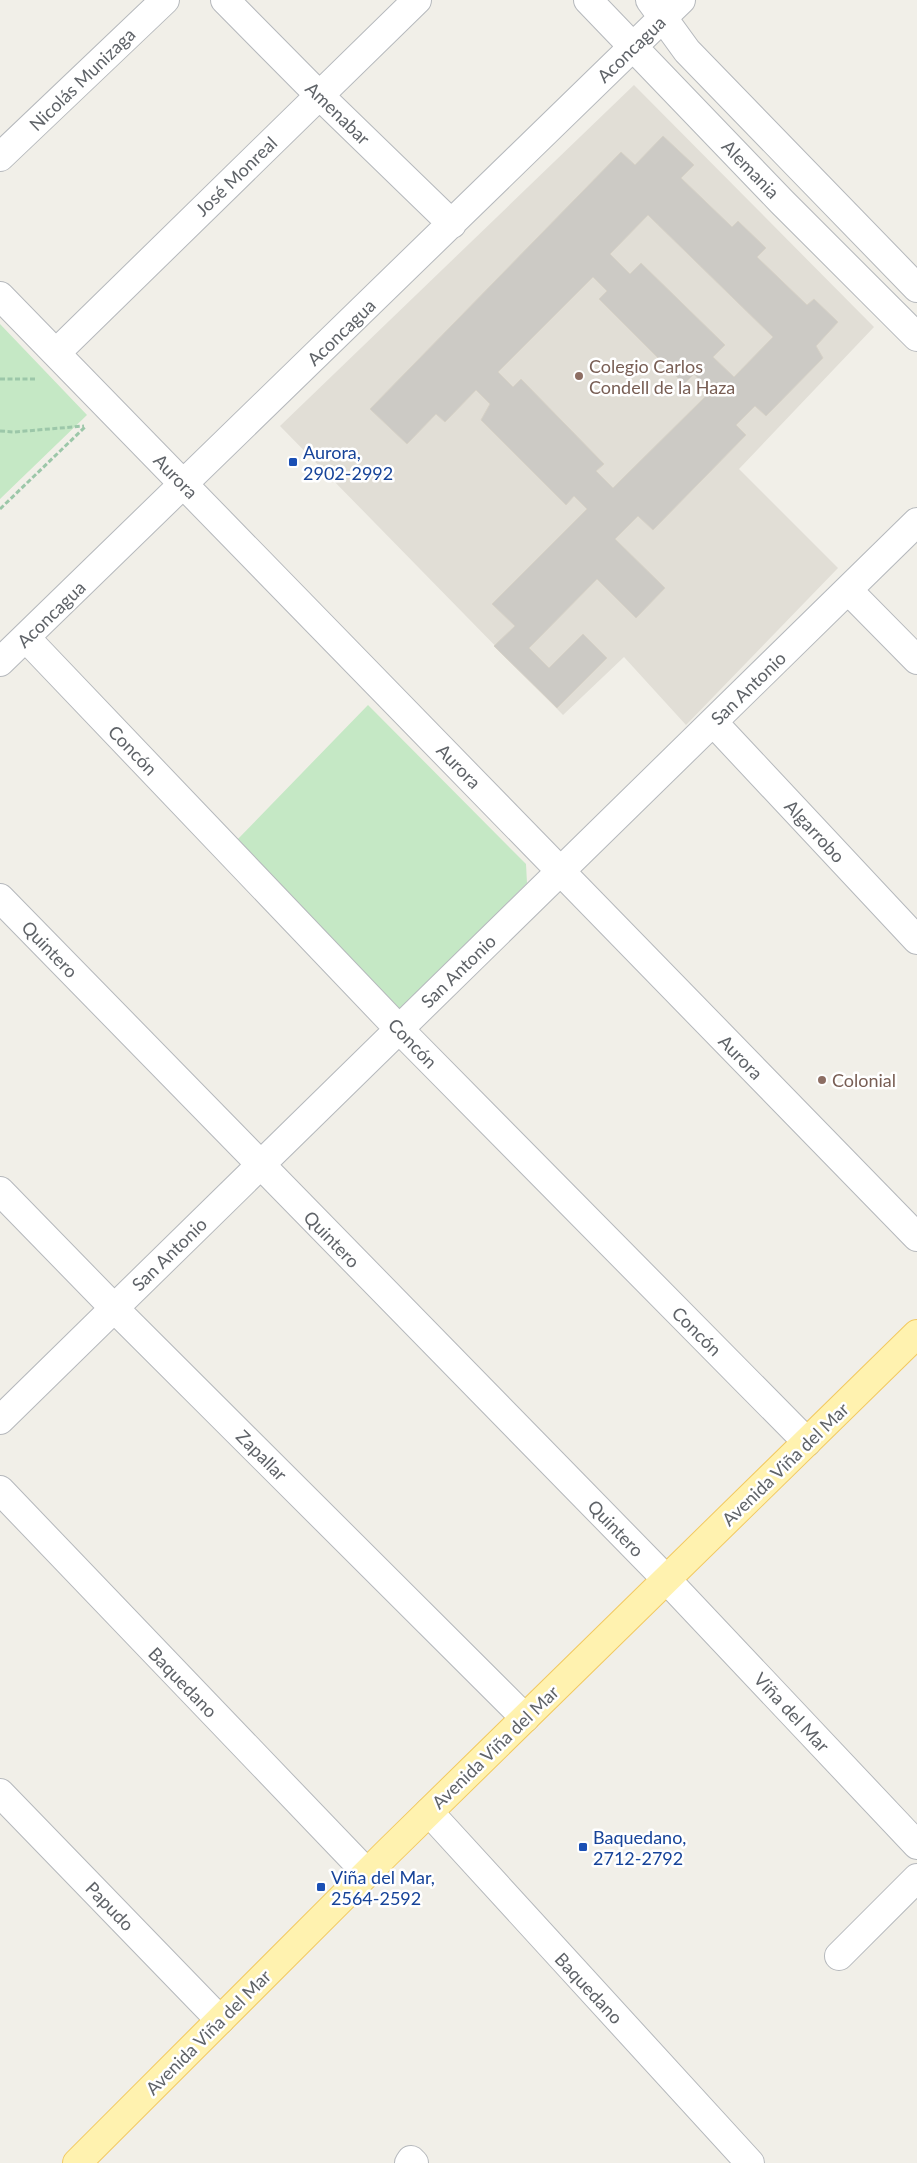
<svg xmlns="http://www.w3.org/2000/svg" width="917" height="2163" viewBox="0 0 917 2163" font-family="Lato,sans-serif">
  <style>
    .education { fill: #e1ded6 }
    .green { fill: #c5e8c5 }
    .building { fill: #cccac5; stroke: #d6d1c6; fill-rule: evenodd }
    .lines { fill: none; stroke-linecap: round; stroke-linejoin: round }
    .minor-casing { stroke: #b5b8bc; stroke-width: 30 }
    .major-casing { stroke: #f2c960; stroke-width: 30 }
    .path { stroke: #9cc7a9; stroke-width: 3; stroke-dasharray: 5 2.5; stroke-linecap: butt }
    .minor { stroke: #fff; stroke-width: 28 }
    .major { stroke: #fff2af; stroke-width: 28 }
    .education-dot { fill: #8d6e63; stroke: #fff; stroke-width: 2 }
    .transit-dot { fill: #1a4fb4; stroke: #fff; stroke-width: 2 }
    .labels { text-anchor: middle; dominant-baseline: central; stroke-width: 5; stroke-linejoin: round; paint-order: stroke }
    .street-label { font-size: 18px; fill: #5f6368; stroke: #fff }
    .education-label { font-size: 18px; fill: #785e54; stroke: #fff; text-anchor: start }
    .transit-label { font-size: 18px; fill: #164399; stroke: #fff; text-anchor: start }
  </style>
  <rect width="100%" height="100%" fill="#f1efe8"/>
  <path class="education" d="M 634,85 L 874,327 L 739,469 L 838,568 L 686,725 L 624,657 L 563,715 L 280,426 Z"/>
  <path class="green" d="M 0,324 L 87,415 L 0,499 Z
    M 368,705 L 526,864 L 527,883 L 399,1010 L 236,841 Z"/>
  <path class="building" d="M 663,136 L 694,165 L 681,178 L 732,227 L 738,221 L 766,248 L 757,257 L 807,305 L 814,299 L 838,322 L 816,346 L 823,358 L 766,416 L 755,406 L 736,425 L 746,435 L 653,530 L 638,516 L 615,539 L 665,588 L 636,618 L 597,579 L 529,648 L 549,668 L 583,634 L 607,658 L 557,708 L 494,646 L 515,626 L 492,604 L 587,509 L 574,496 L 566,505 L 481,420 L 490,404 L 476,390 L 445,422 L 436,414 L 407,444 L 370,409 L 621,152 L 635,165 ZM 648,215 L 773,337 L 734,377 L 713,357 L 725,345 L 641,263 L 630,274 L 610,254 ZM 593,277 L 607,291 L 599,299 L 684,384 L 694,374 L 710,392 L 613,488 L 596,471 L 604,464 L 521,379 L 513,387 L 498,372 Z"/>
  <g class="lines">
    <g class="minor-casing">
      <path id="minor" d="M 225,0 L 319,95 L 452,224
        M 588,0 L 782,202 L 917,337
        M 650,0 L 687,51 L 917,288
        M 0,157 L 165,0
        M 0,296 L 917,1237
        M 56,353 L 417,0
        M 848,590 L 917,660
        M 26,638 L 399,1029 L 807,1442
        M 0,662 L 681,0
        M 713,722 L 917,940
        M 0,898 L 666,1579 L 917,1845
        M 0,1191 L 114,1308 L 525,1718
        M 0,1420 L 917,522
        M 0,1490 L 367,1873
        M 0,1793 L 220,2020
        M 429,1812 L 750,2163
        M 839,1956 L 917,1878
        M 409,2163 L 411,2160 L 414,2163"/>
    </g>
    <g class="major-casing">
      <path id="major" d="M 77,2163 L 387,1853 L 917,1334"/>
    </g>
    <path class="path" d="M 0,379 L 37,379
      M 0,431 L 14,432 L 84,426
      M 0,509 L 85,427"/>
    <use href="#minor" class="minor"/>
    <use href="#major" class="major"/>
  </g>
  <g class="education-dot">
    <circle cx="579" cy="376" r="5"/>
    <circle cx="822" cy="1080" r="5"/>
  </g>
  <g class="transit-dot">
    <rect x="288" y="457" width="10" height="10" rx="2.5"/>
    <rect x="578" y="1842" width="10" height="10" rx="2.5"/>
    <rect x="316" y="1882" width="10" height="10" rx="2.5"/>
  </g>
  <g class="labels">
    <g class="street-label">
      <text transform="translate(631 49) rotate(-44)">Aconcagua</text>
      <text transform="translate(82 79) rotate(-44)">Nicolás Munizaga</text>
      <text transform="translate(338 113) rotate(44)">Amenabar</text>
      <text transform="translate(751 169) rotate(46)">Alemania</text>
      <text transform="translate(236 176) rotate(-44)">José Monreal</text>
      <text transform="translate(341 332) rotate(-44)">Aconcagua</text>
      <text transform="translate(176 476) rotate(46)">Aurora</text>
      <text transform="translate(51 614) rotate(-44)">Aconcagua</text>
      <text transform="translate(748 688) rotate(-44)">San Antonio</text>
      <text transform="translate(133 750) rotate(46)">Concón</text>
      <text transform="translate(459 766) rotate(46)">Aurora</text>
      <text transform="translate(815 831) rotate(47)">Algarrobo</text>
      <text transform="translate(50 949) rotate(46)">Quintero</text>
      <text transform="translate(458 971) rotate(-44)">San Antonio</text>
      <text transform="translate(413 1043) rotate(46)">Concón</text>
      <text transform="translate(741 1057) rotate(46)">Aurora</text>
      <text transform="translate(332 1239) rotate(46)">Quintero</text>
      <text transform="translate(169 1254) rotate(-44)">San Antonio</text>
      <text transform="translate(697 1331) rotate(45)">Concón</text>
      <text transform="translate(262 1455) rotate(45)">Zapallar</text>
      <text transform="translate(785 1464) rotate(-44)">Avenida Viña del Mar</text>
      <text transform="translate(616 1528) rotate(46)">Quintero</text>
      <text transform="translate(183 1682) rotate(46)">Baquedano</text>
      <text transform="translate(792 1712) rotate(47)">Viña del Mar</text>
      <text transform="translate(495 1747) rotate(-44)">Avenida Viña del Mar</text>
      <text transform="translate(110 1906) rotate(46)">Papudo</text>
      <text transform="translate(589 1988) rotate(47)">Baquedano</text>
      <text transform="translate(208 2032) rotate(-45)">Avenida Viña del Mar</text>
    </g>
    <g class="education-label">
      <text x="589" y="366">Colegio Carlos<tspan x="589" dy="21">Condell de la Haza</tspan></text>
      <text x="832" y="1080">Colonial</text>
    </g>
    <g class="transit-label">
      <text x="303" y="452">Aurora,<tspan x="303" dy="21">2902-2992</tspan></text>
      <text x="593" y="1837">Baquedano,<tspan x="593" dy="21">2712-2792</tspan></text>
      <text x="331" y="1877">Viña del Mar,<tspan x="331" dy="21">2564-2592</tspan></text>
    </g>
  </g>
</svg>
